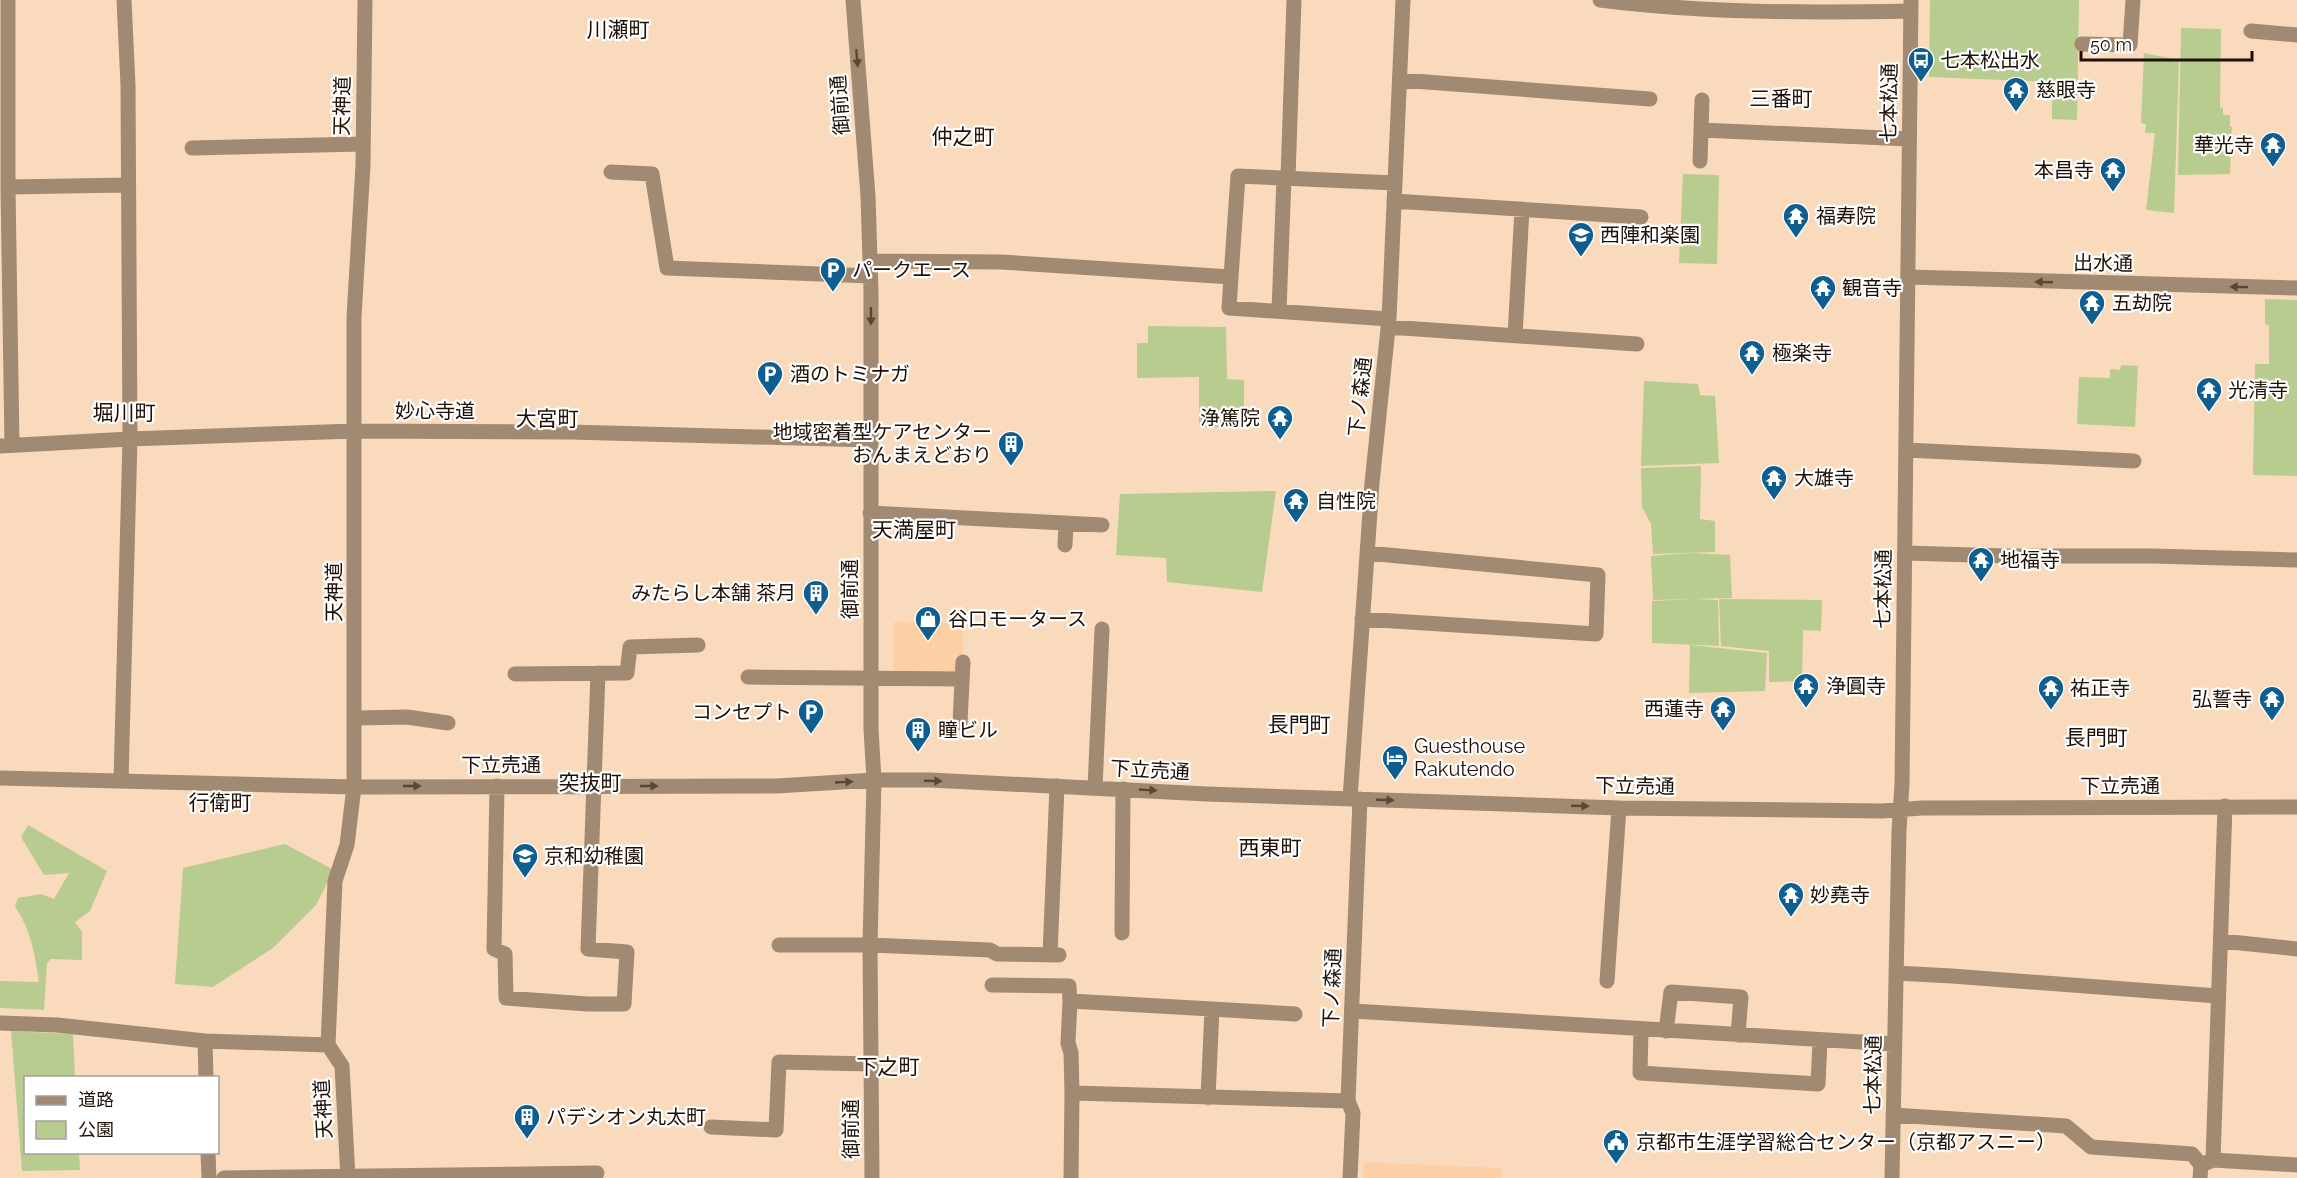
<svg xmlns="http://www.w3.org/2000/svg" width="2297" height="1178" viewBox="0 0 2297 1178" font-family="Raleway,'Noto Sans JP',sans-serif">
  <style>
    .built { fill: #fdcfa4 }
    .green { fill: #b7cc8e }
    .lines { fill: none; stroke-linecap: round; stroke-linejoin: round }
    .minor { stroke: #a28972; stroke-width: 15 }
    .oneway { fill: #594635 }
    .labels { text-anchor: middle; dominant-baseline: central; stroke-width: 4.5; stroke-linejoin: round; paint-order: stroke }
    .poi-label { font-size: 20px; fill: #1e1004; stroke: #fff; text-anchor: start }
    .street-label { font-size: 20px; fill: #1e1004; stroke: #fff }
    .neighbourhood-label { font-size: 21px; fill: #1e1004; stroke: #fff }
  </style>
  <rect width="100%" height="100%" fill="#fadabd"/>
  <path class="built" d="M 894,622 L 963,623 L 963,661 L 959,675 L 893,674 Z
    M 1364,1162 L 1502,1168 L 1501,1178 L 1363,1178 Z"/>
  <path class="green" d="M 1930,0 L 2079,0 L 2077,120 L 2052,119 L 2052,82 L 1929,77 Z
    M 2181,28 L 2221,29 L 2220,107 L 2223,108 L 2223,115 L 2230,115 L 2230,127 L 2232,127 L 2230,174 L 2178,175 Z
    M 2144,53 L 2179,60 L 2174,213 L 2146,210 L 2155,133 L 2145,133 L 2146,124 L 2141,123 Z
    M 1683,174 L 1719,175 L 1717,264 L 1679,263 Z
    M 2265,299 L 2297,300 L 2297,476 L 2253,475 L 2255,364 L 2269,364 L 2269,325 L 2265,324 Z
    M 1148,326 L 1226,327 L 1227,379 L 1244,380 L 1244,428 L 1199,427 L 1199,377 L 1137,378 L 1137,343 L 1148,343 Z
    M 2121,365 L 2138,366 L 2135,427 L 2077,424 L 2079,377 L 2110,378 L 2110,369 L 2120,370 Z
    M 1644,381 L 1698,384 L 1700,395 L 1715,396 L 1719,463 L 1641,466 Z
    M 1701,466 L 1700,519 L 1715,521 L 1715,552 L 1653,554 L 1651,524 L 1642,507 L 1641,468 Z
    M 1276,491 L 1262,592 L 1167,582 L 1166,558 L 1116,555 L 1120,494 Z
    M 1691,553 L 1730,555 L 1732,598 L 1653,600 L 1651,556 Z
    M 1695,599 L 1718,600 L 1719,646 L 1652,643 L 1652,601 Z
    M 1719,599 L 1822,600 L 1821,631 L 1803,630 L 1802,681 L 1769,682 L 1769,651 L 1721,646 Z
    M 1690,645 L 1767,653 L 1765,691 L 1689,693 Z
    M 28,825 L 107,871 L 90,911 L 75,922 L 82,932 L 82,960 L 51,959 L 47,963 L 44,1010 L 0,1008 L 0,981 L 39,982 C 35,956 31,929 15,907 L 18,898 L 41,894 L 54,899 L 69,873 L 44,875 L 21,837 Z
    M 285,844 L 334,870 L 316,905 L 273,948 L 213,987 L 175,984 L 183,868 Z
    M 11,1031 L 73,1034 L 75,1077 L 26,1078 L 26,1152 L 79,1153 L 80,1170 L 22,1171 Z"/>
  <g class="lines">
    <path class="minor" d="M 8,0 L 8,187 L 12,445
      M 853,0 L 868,196 L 871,292 L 871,729 L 874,780 L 870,945 L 872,1178
      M 1600,0 C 1703,13 1807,13 1911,11
      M 2251,31 L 2297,35
      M 2082,44 L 2130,45 L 2133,0
      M 1400,80 L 1650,99
      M 1701,130 L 1909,139
      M 192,148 L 363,144
      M 1700,161 L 1702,100
      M 611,172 L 652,174 L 667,268 L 870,276
      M 1288,178 L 1294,0
      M 8,187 L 127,185
      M 1394,201 L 1641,217
      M 870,261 L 1001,262 L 1231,277 L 1238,176 L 1395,183
      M 1231,277 L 1229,308 L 1389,319
      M 1908,277 L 2297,288
      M 1279,311 L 1284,178
      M 1388,327 L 1637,344
      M 1515,336 L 1522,209
      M 0,446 L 130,439 L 354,431 L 570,432 L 870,440
      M 1906,450 L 2134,461
      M 870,513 L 1102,525
      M 1065,545 L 1066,523
      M 1905,553 L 2006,556 L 2152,556 L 2297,560
      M 1362,619 L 1596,634 L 1598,575 L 1367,553
      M 515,674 L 627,673 L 630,647 L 698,645
      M 748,677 L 962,679
      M 355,718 L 407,717 L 448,723
      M 960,723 L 963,662
      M 0,778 L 354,787 L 777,786 L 874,780 L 930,780 L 1207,794 L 1619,808 L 1882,811 L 1922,808 L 2297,807
      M 121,781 L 130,439 L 128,85 L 124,0
      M 497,786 L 494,949 L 505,954 L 506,998 L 588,1004 L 624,1004 L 627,952 L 588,949 L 598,673
      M 1095,788 L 1102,629
      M 1350,799 L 1372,483 L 1389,319 L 1403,0
      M 1122,933 L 1123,789
      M 2222,941 L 2297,949
      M 779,945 L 870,945 L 990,950 L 997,954 L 1059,955
      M 1050,955 L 1057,786
      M 1896,973 L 1952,976 L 2218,996
      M 1607,981 L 1619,808
      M 992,985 L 1069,986 L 1070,1001
      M 1212,1009 L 1295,1014
      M 1353,1011 L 1894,1044
      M 0,1023 L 57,1025 L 205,1041 L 328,1045
      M 1641,1029 L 1640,1073 L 1818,1084 L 1820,1041
      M 1666,1031 L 1671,992 L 1741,997 L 1738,1035
      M 205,1041 L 206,1078
      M 1072,1093 L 1348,1101
      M 1893,1115 L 2066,1126 L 2091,1147 L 2192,1154 L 2201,1165
      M 711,1127 L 776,1130 L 779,1062 L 871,1064
      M 208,1152 L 209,1178
      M 2213,1160 L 2225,806
      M 224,1178 L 597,1173
      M 348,1178 L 342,1066 L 328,1045 L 335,881 L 347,845 L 354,787 L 354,317 L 363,165 L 365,0
      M 1071,1178 L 1072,1093 L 1071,1053 L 1068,1043 L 1070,1001 L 1212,1009 L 1208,1098
      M 1350,1178 L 1353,1113 L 1348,1101 L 1360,799
      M 1892,1178 L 1899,831 L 1902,784 L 1911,0
      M 2200,1178 L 2201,1165 L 2213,1160 L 2297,1165"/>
  </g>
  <defs><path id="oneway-solid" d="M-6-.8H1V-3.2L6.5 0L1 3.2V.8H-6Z" transform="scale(1.5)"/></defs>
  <g class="oneway">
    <use href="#oneway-solid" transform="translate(857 58) rotate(85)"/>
    <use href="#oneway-solid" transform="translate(2044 282) rotate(-178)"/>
    <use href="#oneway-solid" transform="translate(2239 287) rotate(-179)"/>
    <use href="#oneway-solid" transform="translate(871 316) rotate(90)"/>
    <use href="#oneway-solid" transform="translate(933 781) rotate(2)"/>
    <use href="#oneway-solid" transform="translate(844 782) rotate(-3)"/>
    <use href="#oneway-solid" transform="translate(412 786)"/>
    <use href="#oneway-solid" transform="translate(649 786)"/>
    <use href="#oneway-solid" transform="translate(1148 790) rotate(3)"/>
    <use href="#oneway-solid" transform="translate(1385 800) rotate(2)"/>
    <use href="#oneway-solid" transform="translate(1580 806) rotate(2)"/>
  </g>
  <defs>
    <g id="bus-pin" transform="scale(1.35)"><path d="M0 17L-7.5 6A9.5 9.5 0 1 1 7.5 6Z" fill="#0f5e90" stroke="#fff"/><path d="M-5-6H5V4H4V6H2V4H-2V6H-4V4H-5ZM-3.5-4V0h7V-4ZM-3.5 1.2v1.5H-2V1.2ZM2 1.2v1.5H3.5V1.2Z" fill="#fff"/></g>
    <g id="temple-pin" transform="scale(1.35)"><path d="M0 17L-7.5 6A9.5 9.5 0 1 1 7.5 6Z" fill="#0f5e90" stroke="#fff"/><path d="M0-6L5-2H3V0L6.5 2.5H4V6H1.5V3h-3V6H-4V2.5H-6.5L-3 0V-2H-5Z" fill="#fff"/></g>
    <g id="school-pin" transform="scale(1.35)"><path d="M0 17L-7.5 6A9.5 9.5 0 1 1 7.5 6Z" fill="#0f5e90" stroke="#fff"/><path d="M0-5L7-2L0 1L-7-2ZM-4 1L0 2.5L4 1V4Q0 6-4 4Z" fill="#fff"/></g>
    <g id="parking-pin" transform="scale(1.35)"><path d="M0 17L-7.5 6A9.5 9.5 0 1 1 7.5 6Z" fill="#0f5e90" stroke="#fff"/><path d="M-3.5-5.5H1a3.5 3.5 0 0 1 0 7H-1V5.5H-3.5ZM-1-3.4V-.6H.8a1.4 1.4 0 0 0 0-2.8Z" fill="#fff"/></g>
    <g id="building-pin" transform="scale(1.35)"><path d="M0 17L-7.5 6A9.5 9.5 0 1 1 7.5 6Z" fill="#0f5e90" stroke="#fff"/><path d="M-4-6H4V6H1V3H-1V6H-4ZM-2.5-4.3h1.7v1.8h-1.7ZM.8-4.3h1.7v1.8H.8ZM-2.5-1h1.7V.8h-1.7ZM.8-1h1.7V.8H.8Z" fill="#fff"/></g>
    <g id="shop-pin" transform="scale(1.35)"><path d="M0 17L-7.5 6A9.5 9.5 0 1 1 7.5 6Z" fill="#0f5e90" stroke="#fff"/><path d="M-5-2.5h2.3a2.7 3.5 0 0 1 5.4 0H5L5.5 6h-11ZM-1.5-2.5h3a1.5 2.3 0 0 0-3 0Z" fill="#fff"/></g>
    <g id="hotel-pin" transform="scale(1.35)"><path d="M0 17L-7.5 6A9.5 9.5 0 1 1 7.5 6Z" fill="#0f5e90" stroke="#fff"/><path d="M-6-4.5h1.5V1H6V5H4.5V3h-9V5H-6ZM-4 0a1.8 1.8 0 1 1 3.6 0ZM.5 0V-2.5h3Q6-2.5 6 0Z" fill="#fff"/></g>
    <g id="civic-pin" transform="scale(1.35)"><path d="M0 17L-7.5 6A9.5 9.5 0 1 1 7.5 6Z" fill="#0f5e90" stroke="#fff"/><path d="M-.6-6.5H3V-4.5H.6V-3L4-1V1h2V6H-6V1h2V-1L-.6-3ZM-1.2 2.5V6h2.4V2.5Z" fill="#fff"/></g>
  </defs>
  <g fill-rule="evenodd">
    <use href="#bus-pin" x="1921" y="60"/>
    <use href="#temple-pin" x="2016" y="90"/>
    <use href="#temple-pin" x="2273" y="145"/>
    <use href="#temple-pin" x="2113" y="170"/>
    <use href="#temple-pin" x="1796" y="216"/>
    <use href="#school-pin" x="1581" y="235"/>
    <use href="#parking-pin" x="833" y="270"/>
    <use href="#temple-pin" x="1823" y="288"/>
    <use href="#temple-pin" x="2092" y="303"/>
    <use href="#temple-pin" x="1752" y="353"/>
    <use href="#parking-pin" x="770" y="374"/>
    <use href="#temple-pin" x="2209" y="390"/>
    <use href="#temple-pin" x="1280" y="418"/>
    <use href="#building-pin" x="1011" y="444"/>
    <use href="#temple-pin" x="1774" y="478"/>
    <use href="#temple-pin" x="1296" y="501"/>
    <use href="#temple-pin" x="1981" y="560"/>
    <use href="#building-pin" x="816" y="593"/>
    <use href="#shop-pin" x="928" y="619"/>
    <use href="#temple-pin" x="1806" y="686"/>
    <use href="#temple-pin" x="2051" y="688"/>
    <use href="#temple-pin" x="2272" y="699"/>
    <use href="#temple-pin" x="1723" y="709"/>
    <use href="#parking-pin" x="811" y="712"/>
    <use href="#building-pin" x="918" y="730"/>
    <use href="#hotel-pin" x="1395" y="758"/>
    <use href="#school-pin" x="525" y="856"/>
    <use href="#temple-pin" x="1791" y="895"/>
    <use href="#building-pin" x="527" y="1117"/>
    <use href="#civic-pin" x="1616" y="1142"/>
  </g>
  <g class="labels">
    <g class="poi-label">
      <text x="1940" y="60">七本松出水</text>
      <text x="2036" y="90">慈眼寺</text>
      <text x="2254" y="145" text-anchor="end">華光寺</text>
      <text x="2094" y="170" text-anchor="end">本昌寺</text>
      <text x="1816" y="216">福寿院</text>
      <text x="1600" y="235">西陣和楽園</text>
      <text x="852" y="270">パークエース</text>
      <text x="1842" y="288">観音寺</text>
      <text x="2112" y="303">五劫院</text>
      <text x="1772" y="353">極楽寺</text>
      <text x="790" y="374">酒のトミナガ</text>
      <text x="2228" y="390">光清寺</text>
      <text x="1260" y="418" text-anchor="end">浄篤院</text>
      <text x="992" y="432" text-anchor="end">地域密着型ケアセンター<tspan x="992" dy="23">おんまえどおり</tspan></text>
      <text x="1794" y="478">大雄寺</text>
      <text x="1316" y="501">自性院</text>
      <text x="2000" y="560">地福寺</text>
      <text x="796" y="593" text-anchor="end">みたらし本舗 茶月</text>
      <text x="948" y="619">谷口モータース</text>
      <text x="1826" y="686">浄圓寺</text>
      <text x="2070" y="688">祐正寺</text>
      <text x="2252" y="699" text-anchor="end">弘誓寺</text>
      <text x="1704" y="709" text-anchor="end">西蓮寺</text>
      <text x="792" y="712" text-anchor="end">コンセプト</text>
      <text x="938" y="730">瞳ビル</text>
      <text x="1414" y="746">Guesthouse<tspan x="1414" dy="23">Rakutendo</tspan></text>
      <text x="544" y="856">京和幼稚園</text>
      <text x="1810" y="895">妙堯寺</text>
      <text x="546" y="1117">パデシオン丸太町</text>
      <text x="1636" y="1142">京都市生涯学習総合センター（京都アスニー）</text>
    </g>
    <g class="street-label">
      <text transform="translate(1889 103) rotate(-89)">七本松通</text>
      <text transform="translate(840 105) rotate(-94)">御前通</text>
      <text transform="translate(342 106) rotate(-89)">天神道</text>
      <text transform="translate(2103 263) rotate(1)">出水通</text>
      <text transform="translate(1360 397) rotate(-84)">下ノ森通</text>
      <text x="435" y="411">妙心寺道</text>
      <text transform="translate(850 589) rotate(-90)">御前通</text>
      <text transform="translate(1883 589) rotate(-89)">七本松通</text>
      <text transform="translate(334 592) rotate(-90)">天神道</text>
      <text x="501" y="765">下立売通</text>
      <text transform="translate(1150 770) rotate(3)">下立売通</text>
      <text transform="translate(1635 786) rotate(1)">下立売通</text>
      <text x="2120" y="786">下立売通</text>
      <text transform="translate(1332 988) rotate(-88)">下ノ森通</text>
      <text transform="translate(1873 1075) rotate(-89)">七本松通</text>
      <text transform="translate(323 1109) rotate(-93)">天神道</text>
      <text transform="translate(851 1129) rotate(-90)">御前通</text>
    </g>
    <g class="neighbourhood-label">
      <text x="618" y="29">川瀬町</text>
      <text x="1781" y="98">三番町</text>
      <text x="963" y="136">仲之町</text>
      <text x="124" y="412">堀川町</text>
      <text x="547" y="418">大宮町</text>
      <text x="914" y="529">天満屋町</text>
      <text x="1299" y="724">長門町</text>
      <text x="2096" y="737">長門町</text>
      <text x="590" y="782">突抜町</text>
      <text x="220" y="802">行衛町</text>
      <text x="1270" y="847">西東町</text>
      <text x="888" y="1066">下之町</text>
    </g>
  </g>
  <rect x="24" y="1076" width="195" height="78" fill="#ffffff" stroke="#a59f9b" stroke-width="1.5"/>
  <rect x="36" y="1096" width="30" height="9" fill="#a28972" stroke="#a59f9b" stroke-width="1.5"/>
  <text x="78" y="1106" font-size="18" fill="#1e1004">道路</text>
  <rect x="36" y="1121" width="30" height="18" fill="#b7cc8e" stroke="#a59f9b" stroke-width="1.5"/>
  <text x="78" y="1136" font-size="18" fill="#1e1004">公園</text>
  <path d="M2081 51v9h171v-9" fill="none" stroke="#1e1004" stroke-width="3"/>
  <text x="2090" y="51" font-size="18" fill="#1e1004" stroke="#ffffff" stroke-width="4.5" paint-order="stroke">50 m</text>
</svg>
